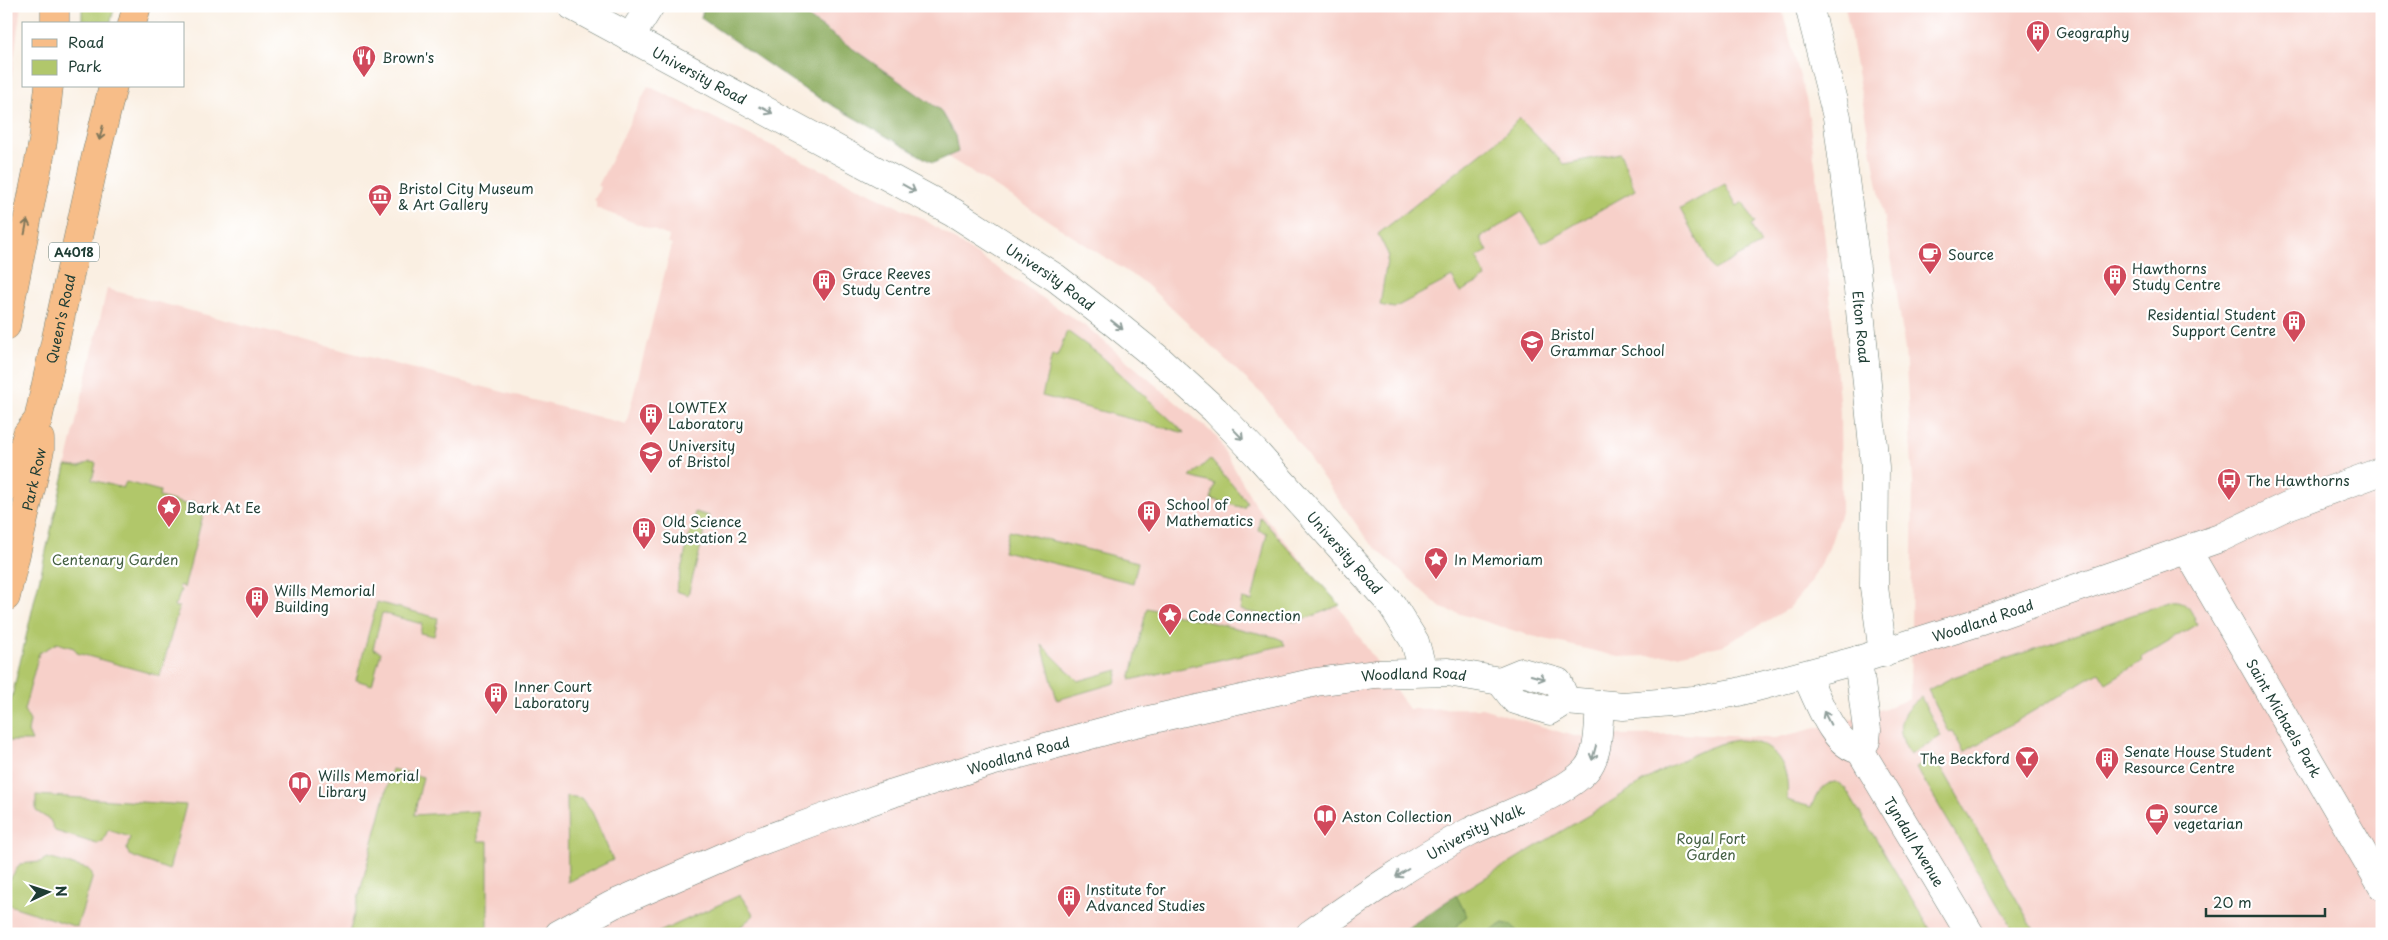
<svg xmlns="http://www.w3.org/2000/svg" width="2388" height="940" viewBox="0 0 2388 940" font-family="'Playpen Sans',sans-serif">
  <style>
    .built { fill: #f7d0c9 }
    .green { fill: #b1c76b; stroke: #688250 }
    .forest { fill: #8cac5f; stroke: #56744a }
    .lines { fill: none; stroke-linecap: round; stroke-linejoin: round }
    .minor-casing { stroke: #6c7b71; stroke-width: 29 }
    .major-casing { stroke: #6c7b71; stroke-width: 29 }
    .minor { stroke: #fff; stroke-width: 28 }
    .major { stroke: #f7bd88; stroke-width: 28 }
    .oneway { stroke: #8f9e9a }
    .oneway2 { stroke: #80775a }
    .labels { text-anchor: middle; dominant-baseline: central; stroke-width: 4.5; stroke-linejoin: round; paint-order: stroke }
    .shield { fill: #fff; stroke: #627771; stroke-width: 1 }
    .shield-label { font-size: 12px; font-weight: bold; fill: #1f3d34 }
    .poi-label { font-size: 14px; fill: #1f3d34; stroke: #fff; text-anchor: start }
    .street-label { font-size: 14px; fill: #1f3d34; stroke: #fff }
    .park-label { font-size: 14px; fill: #446042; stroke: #fff }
  </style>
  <rect width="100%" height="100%" fill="#fff"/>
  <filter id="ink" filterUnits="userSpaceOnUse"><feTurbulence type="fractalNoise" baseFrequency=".02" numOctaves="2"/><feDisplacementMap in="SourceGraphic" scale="10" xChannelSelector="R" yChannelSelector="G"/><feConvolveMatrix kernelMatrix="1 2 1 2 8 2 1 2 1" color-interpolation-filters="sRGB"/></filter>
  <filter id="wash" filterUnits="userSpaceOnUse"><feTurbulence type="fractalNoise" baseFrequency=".0096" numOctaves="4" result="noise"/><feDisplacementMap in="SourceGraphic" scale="20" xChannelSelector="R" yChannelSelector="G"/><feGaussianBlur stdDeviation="1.12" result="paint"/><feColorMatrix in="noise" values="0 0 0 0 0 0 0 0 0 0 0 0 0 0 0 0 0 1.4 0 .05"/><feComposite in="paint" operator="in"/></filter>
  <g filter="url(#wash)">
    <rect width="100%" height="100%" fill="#faefe2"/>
    <path class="built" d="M 6,6 L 21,6 L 6,118 Z
      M 735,6 L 1781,6 L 1807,103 L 1826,248 L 1840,412 L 1841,512 L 1829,548 L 1810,583 L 1788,609 L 1724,645 L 1677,655 L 1619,657 L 1528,635 L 1441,608 L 1369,542 L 1265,397 L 1146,284 L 1015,199 L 861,103 Z
      M 1845,6 L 2382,6 L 2382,934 L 6,934 L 6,722 L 107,289 L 626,424 L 672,245 L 668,243 L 669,236 L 596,208 L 596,201 L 594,200 L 601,187 L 598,186 L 648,86 L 922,218 L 1088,328 L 1216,436 L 1256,506 L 1332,597 L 1409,709 L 1482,708 L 1573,736 L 1681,734 L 1775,738 L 1858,718 L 1910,699 L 1913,482 L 1905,350 L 1895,279 Z"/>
    <path class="green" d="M 82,6 L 115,6 L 110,24 L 82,24 Z
      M 1519,118 L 1564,164 L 1620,153 L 1635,190 L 1542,243 L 1522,212 L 1480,238 L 1488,251 L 1477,257 L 1486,278 L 1460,292 L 1452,277 L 1394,308 L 1380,305 L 1388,254 L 1378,234 L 1503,136 Z
      M 1725,184 L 1737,206 L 1743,202 L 1755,223 L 1751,226 L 1761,244 L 1714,270 L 1680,209 Z
      M 1067,331 L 1100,355 L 1185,433 L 1042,396 L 1052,355 L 1057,357 Z
      M 1210,459 L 1247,502 L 1244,508 L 1211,499 L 1215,484 L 1190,477 Z
      M 90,462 L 96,463 L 92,480 L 123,488 L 126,482 L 160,491 L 159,497 L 189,505 L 192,501 L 196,503 L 198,510 L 204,511 L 184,588 L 181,585 L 178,587 L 181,590 L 177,602 L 174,605 L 175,607 L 179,607 L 160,676 L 77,653 L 74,648 L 57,643 L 39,653 L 24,710 L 30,721 L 28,732 L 32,741 L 6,741 L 6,722 L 66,466 L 80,467 Z
      M 695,512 L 709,516 L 688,595 L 676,591 Z
      M 1260,517 L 1340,605 L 1297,622 L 1240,610 L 1242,599 L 1252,601 L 1267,533 L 1258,530 Z
      M 1009,530 L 1138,562 L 1133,583 L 1004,551 Z
      M 2172,601 C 2188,599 2191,612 2197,624 L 2141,658 L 2142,661 L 2106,683 L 2099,672 L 1964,752 L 1952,731 L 1949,732 L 1928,690 L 1951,678 Z
      M 377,602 L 438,618 L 434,636 L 420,633 L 422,624 L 382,613 L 373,649 L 381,652 L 372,685 L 356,680 Z
      M 1147,608 L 1275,637 L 1282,640 L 1285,645 L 1130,680 Z
      M 1042,645 L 1078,681 L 1118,670 L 1115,683 L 1057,700 Z
      M 1921,697 L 1941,736 L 1910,755 C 1895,729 1897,715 1921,697 Z
      M 1738,740 C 1775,741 1791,765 1787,800 L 1811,807 C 1816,795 1823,782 1837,782 L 1845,788 L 1933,934 L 1399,934 C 1464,889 1531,849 1599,809 C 1633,788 1699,744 1738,740 Z
      M 1935,756 L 2034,930 L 2029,934 L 2015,934 L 1916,767 Z
      M 392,769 L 423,777 L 414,815 L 478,811 L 478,841 L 488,841 L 488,927 L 478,934 L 349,934 Z
      M 36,795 L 186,805 L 169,870 L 129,855 L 127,849 L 130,837 L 108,830 L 103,841 L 97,844 L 55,831 L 50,820 L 36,811 Z
      M 567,796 L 581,798 L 592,812 L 613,860 L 568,882 Z
      M 47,858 L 88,869 L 92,873 L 92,879 L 77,927 L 6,904 L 6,885 L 20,864 L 40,862 Z
      M 740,895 L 754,915 L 732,934 L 655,934 Z"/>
    <path class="forest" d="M 704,6 L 792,6 L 940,110 L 955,136 L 958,152 L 933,163 L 804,89 L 701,18 Z
      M 1456,895 L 1467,916 L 1448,934 L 1399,934 Z
      M 1503,923 L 1512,925 L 1519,934 L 1485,934 Z"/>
  </g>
  <g filter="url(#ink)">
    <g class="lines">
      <g class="minor-casing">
        <g id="minor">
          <path id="s1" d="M 572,6 L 953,212 L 1056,278 L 1113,322 L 1161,361 L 1215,410 L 1257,454 L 1392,605 L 1415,642 L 1423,671"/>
          <path id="s2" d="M 1809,6 L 1837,117 L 1855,258 L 1875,467 L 1874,587 L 1883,653"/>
          <path d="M 630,38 L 650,6"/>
          <path id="s3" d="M 2187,550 L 2382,886"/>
          <path d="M 1858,660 L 1867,730 L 1866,741 L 1860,750"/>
          <path id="s4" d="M 1806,675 C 1818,699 1832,745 1860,750 L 1970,934"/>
          <path id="s5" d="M 1500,681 L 1515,700 L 1550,711 L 1566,701 L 1623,706 L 1694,700 L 1738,692 L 1858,660 L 1979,622 L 2220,538 L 2287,506 L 2382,471"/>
          <path id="s6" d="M 559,934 L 612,905 L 750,845 L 818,820 L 893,793 L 991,762 L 1127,725 L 1316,682 L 1375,674 L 1448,672 L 1500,681 L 1522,672 L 1558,682 L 1566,701"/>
          <path id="s7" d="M 1310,934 C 1361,898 1414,861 1469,832 C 1501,816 1564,795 1586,770 C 1600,754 1598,725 1600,705"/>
        </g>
      </g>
      <g class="major-casing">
        <g id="major">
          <path d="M 55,24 L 55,6"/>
          <path d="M 132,24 L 137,6"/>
          <path d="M 6,326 L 43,141 L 49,86"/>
          <path id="s8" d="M 6,487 L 16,472 L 27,434 L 38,420 L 96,155 L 113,86"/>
          <path id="s9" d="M 6,597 L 40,450 L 40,439"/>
        </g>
      </g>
      <use href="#minor" class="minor"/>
      <use href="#major" class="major"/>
    </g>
    <defs><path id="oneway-shaft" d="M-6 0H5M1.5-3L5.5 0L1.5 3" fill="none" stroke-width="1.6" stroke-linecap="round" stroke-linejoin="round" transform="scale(1.25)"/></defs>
    <g class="oneway">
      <use href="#oneway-shaft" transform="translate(766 110) rotate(28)"/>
      <use href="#oneway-shaft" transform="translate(909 188) rotate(29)"/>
      <use href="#oneway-shaft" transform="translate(1117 325) rotate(38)"/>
      <use href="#oneway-shaft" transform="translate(1238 434) rotate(46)"/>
      <use href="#oneway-shaft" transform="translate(1538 677) rotate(16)"/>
      <use href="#oneway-shaft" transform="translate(1827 718) rotate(-117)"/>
      <use href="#oneway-shaft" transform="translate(1594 753) rotate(105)"/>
      <use href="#oneway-shaft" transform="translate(1402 873) rotate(148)"/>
    </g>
    <g class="oneway2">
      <use href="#oneway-shaft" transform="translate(101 133) rotate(104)"/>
      <use href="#oneway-shaft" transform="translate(26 227) rotate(-79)"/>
    </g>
  </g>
  <defs>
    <g id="building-pin" transform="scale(1.25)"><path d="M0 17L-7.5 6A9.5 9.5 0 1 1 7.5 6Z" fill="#d1495b" stroke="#fff"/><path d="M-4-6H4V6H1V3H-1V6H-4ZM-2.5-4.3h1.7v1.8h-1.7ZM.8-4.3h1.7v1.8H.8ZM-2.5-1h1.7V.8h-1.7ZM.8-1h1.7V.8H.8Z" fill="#fff"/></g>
    <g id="restaurant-pin" transform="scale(1.25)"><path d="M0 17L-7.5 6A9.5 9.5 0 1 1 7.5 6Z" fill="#d1495b" stroke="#fff"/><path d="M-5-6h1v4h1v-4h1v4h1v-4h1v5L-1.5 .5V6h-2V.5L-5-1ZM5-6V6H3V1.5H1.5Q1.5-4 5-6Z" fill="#fff"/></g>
    <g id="museum-pin" transform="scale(1.25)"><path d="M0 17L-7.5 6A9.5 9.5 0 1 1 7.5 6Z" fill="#d1495b" stroke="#fff"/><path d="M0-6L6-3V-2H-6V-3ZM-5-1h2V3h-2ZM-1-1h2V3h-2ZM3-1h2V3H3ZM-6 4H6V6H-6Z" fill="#fff"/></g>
    <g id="cafe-pin" transform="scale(1.25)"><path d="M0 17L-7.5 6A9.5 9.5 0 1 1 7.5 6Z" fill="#d1495b" stroke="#fff"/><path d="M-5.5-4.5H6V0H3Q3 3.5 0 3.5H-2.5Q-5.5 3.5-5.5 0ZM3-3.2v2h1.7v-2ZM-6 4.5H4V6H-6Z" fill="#fff"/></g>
    <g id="school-pin" transform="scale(1.25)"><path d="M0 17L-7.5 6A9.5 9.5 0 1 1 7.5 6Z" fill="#d1495b" stroke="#fff"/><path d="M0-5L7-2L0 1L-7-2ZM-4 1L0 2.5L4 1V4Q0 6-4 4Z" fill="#fff"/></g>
    <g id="university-pin" transform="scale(1.25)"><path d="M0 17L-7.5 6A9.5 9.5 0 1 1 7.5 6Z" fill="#d1495b" stroke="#fff"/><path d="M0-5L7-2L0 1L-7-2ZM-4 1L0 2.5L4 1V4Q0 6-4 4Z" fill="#fff"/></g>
    <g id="bus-pin" transform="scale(1.25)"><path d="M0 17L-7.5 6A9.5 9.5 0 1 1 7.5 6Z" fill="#d1495b" stroke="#fff"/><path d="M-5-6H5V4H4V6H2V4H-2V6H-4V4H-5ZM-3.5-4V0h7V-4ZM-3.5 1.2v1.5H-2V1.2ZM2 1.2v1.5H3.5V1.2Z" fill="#fff"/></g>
    <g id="sight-pin" transform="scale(1.25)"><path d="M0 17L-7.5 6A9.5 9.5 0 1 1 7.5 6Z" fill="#d1495b" stroke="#fff"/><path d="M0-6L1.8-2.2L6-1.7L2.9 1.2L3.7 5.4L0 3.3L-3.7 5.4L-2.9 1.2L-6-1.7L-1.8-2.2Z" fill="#fff"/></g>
    <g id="bar-pin" transform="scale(1.25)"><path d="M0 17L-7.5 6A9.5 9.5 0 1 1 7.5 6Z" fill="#d1495b" stroke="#fff"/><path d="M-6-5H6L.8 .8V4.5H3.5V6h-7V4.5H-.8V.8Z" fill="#fff"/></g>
    <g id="library-pin" transform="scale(1.25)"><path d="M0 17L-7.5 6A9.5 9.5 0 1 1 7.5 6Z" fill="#d1495b" stroke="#fff"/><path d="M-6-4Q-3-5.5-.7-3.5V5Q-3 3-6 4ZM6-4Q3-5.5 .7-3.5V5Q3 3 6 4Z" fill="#fff"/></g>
  </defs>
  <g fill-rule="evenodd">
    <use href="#building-pin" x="2038" y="32"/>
    <use href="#restaurant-pin" x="364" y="57"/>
    <use href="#museum-pin" x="380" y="196"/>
    <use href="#cafe-pin" x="1930" y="254"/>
    <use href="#building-pin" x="2115" y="276"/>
    <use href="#building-pin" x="824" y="281"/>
    <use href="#building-pin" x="2294" y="322"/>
    <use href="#school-pin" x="1532" y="342"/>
    <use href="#building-pin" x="651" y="415"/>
    <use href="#university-pin" x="651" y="453"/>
    <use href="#bus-pin" x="2229" y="480"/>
    <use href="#sight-pin" x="169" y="507"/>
    <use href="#building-pin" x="1149" y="512"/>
    <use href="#building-pin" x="644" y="529"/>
    <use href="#sight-pin" x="1436" y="559"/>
    <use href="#building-pin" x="257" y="598"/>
    <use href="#sight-pin" x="1170" y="615"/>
    <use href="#building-pin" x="496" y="694"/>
    <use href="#bar-pin" x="2027" y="758"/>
    <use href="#building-pin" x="2107" y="759"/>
    <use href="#library-pin" x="300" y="783"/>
    <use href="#cafe-pin" x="2157" y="815"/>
    <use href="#library-pin" x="1325" y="816"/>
    <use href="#building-pin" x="1069" y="897"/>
  </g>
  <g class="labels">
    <rect class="shield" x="49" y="242.5" width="50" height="19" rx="4"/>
    <g class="shield-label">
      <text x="74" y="252">A4018</text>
    </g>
    <g class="poi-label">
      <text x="2056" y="32">Geography</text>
      <text x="382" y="57">Brown's</text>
      <text x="398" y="188">Bristol City Museum<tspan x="398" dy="16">&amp; Art Gallery</tspan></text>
      <text x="1948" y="254">Source</text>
      <text x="2132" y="268">Hawthorns<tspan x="2132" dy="16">Study Centre</tspan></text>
      <text x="842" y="273">Grace Reeves<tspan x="842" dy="16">Study Centre</tspan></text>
      <text x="2276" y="314" text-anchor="end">Residential Student<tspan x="2276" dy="16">Support Centre</tspan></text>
      <text x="1550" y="334">Bristol<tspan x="1550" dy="16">Grammar School</tspan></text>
      <text x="668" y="407">LOWTEX<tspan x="668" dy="16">Laboratory</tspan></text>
      <text x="668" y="445">University<tspan x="668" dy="16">of Bristol</tspan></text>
      <text x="2246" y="480">The Hawthorns</text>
      <text x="1166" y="504">School of<tspan x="1166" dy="16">Mathematics</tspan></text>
      <text x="186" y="507">Bark At Ee</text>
      <text x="662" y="521">Old Science<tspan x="662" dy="16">Substation 2</tspan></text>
      <text x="1454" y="559">In Memoriam</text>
      <text x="274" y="590">Wills Memorial<tspan x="274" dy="16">Building</tspan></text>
      <text x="1188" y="615">Code Connection</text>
      <text x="514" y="686">Inner Court<tspan x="514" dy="16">Laboratory</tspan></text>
      <text x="2124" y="751">Senate House Student<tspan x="2124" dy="16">Resource Centre</tspan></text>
      <text x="2010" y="758" text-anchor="end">The Beckford</text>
      <text x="318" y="775">Wills Memorial<tspan x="318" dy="16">Library</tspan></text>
      <text x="2174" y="807">source<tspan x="2174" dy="16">vegetarian</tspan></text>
      <text x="1342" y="816">Aston Collection</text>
      <text x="1086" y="889">Institute for<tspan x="1086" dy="16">Advanced Studies</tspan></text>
    </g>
    <g class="street-label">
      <text stroke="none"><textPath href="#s1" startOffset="145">University Road</textPath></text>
      <text stroke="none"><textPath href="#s1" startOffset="550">University Road</textPath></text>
      <text stroke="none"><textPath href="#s8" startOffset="179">Queen's Road</textPath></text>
      <text stroke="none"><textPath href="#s2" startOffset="326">Elton Road</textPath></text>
      <text stroke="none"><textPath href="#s9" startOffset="121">Park Row</textPath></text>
      <text stroke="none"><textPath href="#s1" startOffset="955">University Road</textPath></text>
      <text stroke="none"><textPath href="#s5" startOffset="508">Woodland Road</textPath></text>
      <text stroke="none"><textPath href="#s6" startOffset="899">Woodland Road</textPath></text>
      <text stroke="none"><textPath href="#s3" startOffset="194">Saint Michaels Park</textPath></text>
      <text stroke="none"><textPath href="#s6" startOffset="494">Woodland Road</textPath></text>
      <text stroke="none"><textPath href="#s7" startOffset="195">University Walk</textPath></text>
      <text stroke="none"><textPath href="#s4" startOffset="202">Tyndall Avenue</textPath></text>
    </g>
    <g class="park-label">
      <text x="115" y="559">Centenary Garden</text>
      <text x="1711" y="838">Royal Fort<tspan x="1711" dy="16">Garden</tspan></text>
    </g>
  </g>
  <rect width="2388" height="940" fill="none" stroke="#fff" stroke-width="25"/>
  <rect x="22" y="22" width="162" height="65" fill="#ffffff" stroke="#a5b1ae"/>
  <rect x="32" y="39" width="25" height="8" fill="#f7bd88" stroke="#a5b1ae"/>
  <text x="68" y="48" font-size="15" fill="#1f3d34">Road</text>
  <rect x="32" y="60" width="25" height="15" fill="#b1c76b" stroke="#a5b1ae"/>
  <text x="68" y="72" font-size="15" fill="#1f3d34">Park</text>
  <g transform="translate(48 892) rotate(86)" stroke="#ffffff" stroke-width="4" paint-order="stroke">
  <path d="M0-4L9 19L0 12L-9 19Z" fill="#1f3d34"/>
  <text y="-8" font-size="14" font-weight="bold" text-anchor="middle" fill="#1f3d34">N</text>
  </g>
  <path d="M2206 908v8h119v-8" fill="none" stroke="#1f3d34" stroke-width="2.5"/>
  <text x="2213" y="908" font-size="15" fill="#1f3d34" stroke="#ffffff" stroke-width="4" paint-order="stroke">20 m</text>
</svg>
